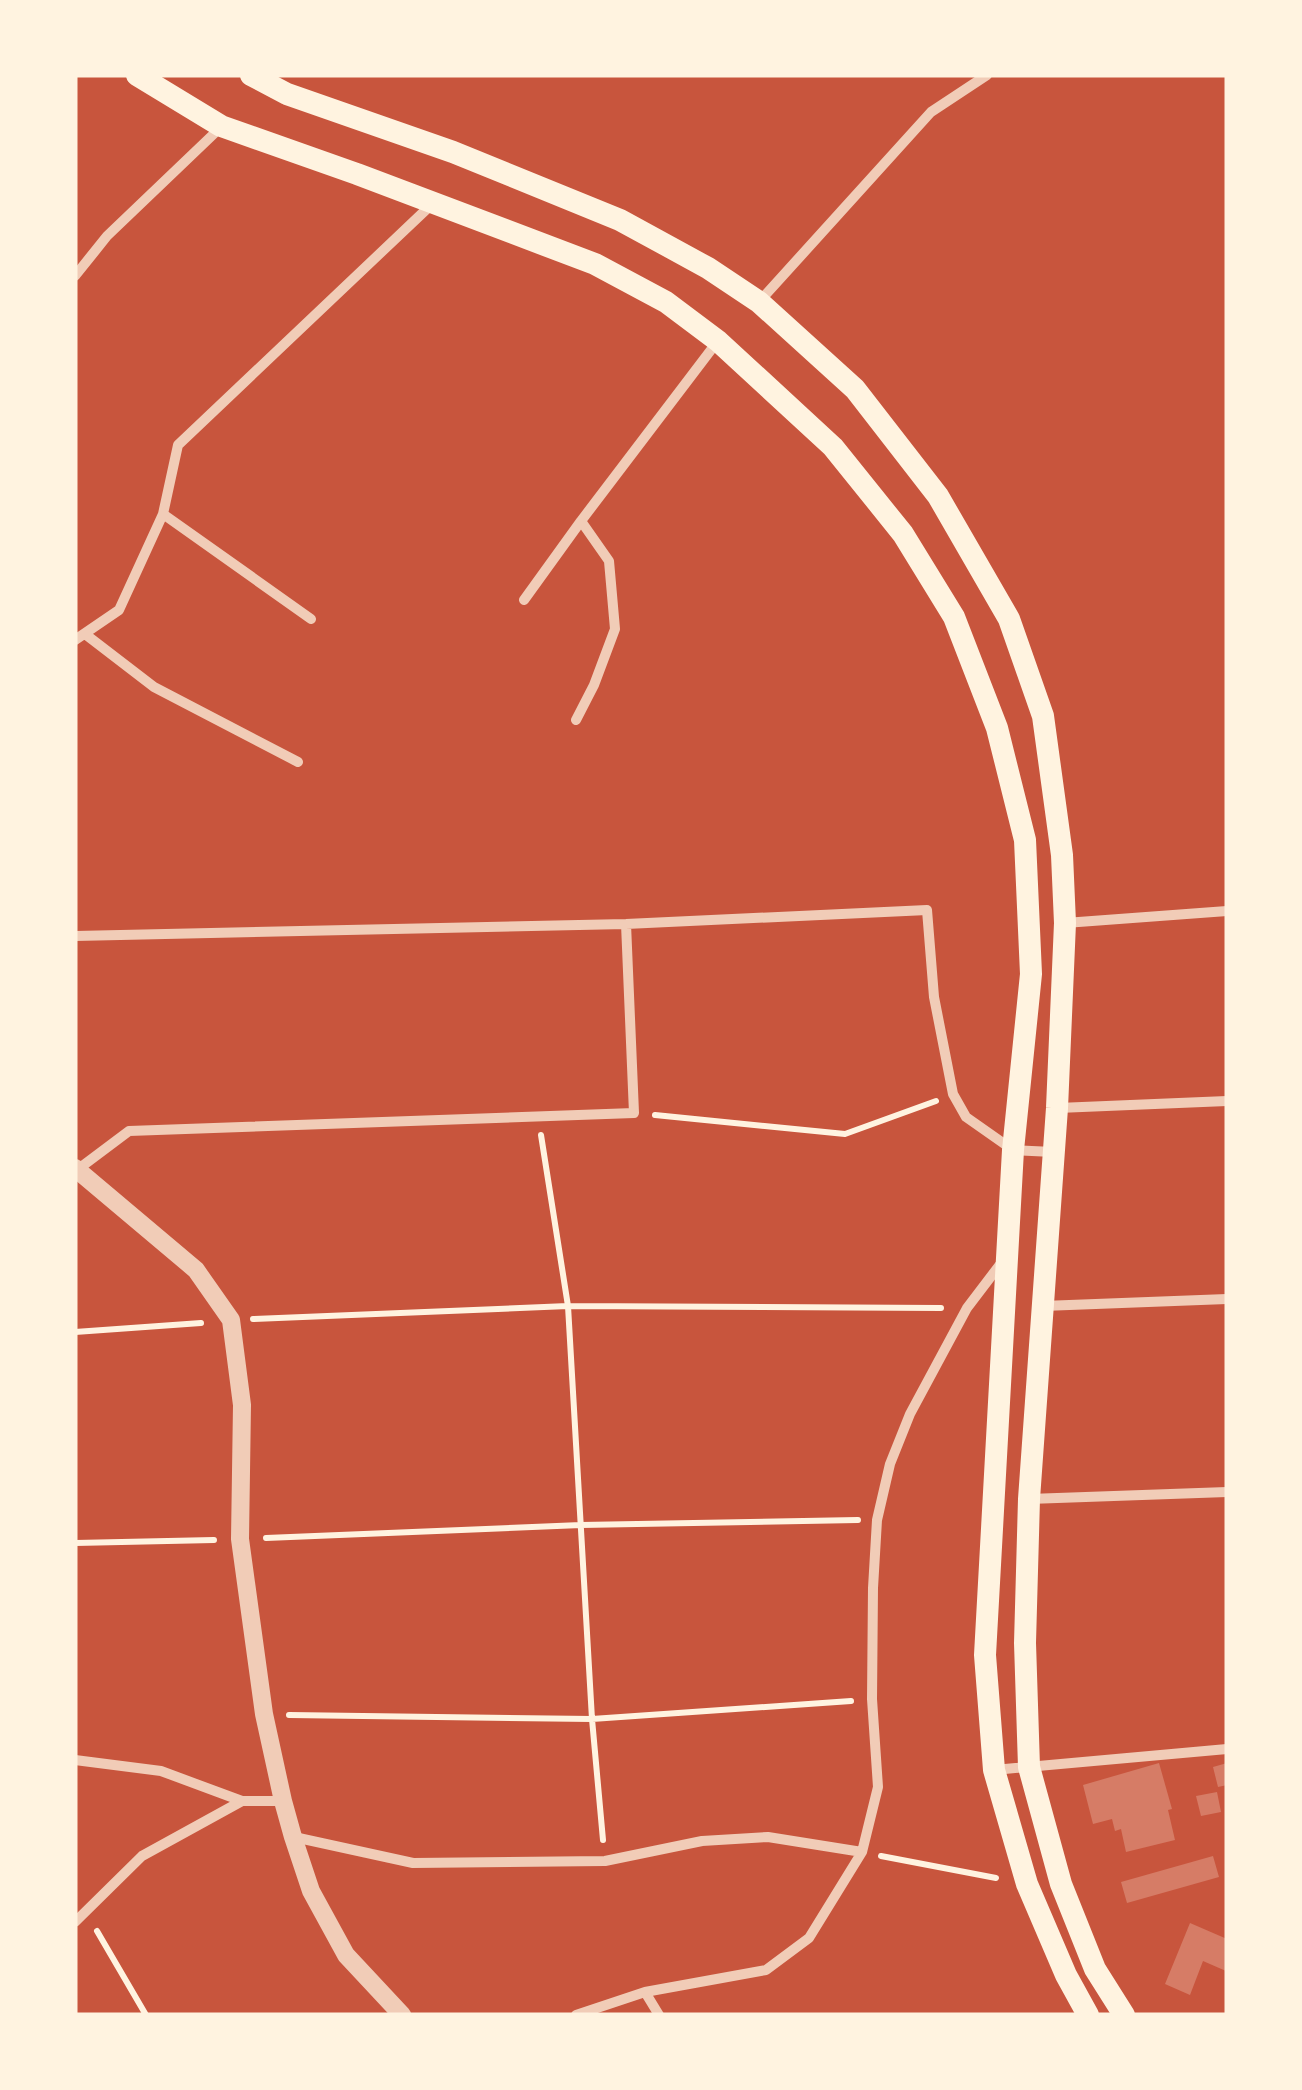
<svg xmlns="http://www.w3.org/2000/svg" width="1302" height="2090" viewBox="0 0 1302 2090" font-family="'Titillium Web',sans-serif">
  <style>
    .building { fill: #d67c66 }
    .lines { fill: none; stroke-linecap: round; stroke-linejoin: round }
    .path { stroke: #fff3e0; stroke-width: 6 }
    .minor { stroke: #f1ccb7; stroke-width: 10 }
    .tertiary { stroke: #f1ccb7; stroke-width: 18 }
    .primary { stroke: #fff3e0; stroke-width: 22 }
  </style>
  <rect width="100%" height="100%" fill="#c8553d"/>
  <path class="building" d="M 1159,1763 L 1172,1809 L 1168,1810 L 1175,1840 L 1126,1852 L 1121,1829 L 1115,1831 L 1112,1819 L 1093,1824 L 1083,1785 Z
    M 1227,1763 L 1227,1785 L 1218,1787 L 1213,1767 Z
    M 1217,1792 L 1221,1812 L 1201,1816 L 1196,1796 Z
    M 1213,1856 L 1219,1877 L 1127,1903 L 1121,1882 Z
    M 1190,1923 L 1227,1939 L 1227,1967 L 1226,1971 L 1203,1961 L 1190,1995 L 1165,1984 Z"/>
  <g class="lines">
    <path class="path" d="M 655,1115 L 845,1134 L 936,1101
      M 541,1135 L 568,1306 L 592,1719 L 603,1840
      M 253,1319 L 568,1306 L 941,1308
      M 75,1332 L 201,1323
      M 266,1538 L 581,1525 L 858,1520
      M 75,1543 L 214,1540
      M 289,1715 L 592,1719 L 851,1701
      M 881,1856 L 996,1878
      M 97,1931 L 146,2015"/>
    <path class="minor" d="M 75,276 L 107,236 L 221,127
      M 759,302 L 931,112 L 987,75
      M 163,514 L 311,619
      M 524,600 L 581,521 L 717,342
      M 85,634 L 154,687 L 298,762
      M 75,640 L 119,610 L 163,514 L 178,445 L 431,205
      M 576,720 L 594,685 L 615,629 L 609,561 L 581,521
      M 1065,923 L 1227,911
      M 75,936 L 626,924 L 927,910 L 934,997 L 953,1094 L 966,1117 L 1013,1150 L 1053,1152
      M 1058,1108 L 1227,1101
      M 77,1170 L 129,1131 L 634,1113 L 626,924
      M 1043,1306 L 1227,1299
      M 1029,1499 L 1227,1492
      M 75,1760 L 161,1771 L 242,1801
      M 994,1770 L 1227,1749
      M 294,1837 L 413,1863 L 605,1861 L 702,1841 L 768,1837 L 862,1852
      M 75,1922 L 142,1856 L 242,1801 L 283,1801
      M 645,1992 L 659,2015
      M 576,2015 L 645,1992 L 766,1970 L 809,1938 L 862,1852 L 878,1787 L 872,1699 L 873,1588 L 877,1520 L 890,1464 L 910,1414 L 967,1308 L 1002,1262"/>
    <path class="tertiary" d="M 75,1168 L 196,1270 L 231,1320 L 242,1405 L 240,1539 L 264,1714 L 283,1801 L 293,1837 L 311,1891 L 346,1955 L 402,2015"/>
    <path class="primary" d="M 137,75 L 221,126 L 357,174 L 595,264 L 666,302 L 718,341 L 833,447 L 903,534 L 954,617 L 997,728 L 1025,840 L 1031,974 L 1013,1150 L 985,1655 L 994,1770 L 1027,1884 L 1066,1975 L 1088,2015
      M 251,75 L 287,94 L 453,152 L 620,220 L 708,268 L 759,302 L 855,389 L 938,496 L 1009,619 L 1043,716 L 1062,855 L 1065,923 L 1057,1108 L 1029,1499 L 1025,1643 L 1029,1767 L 1061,1884 L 1095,1969 L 1124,2015"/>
  </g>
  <rect width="1302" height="2090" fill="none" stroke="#fff3e0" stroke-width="155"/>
</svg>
